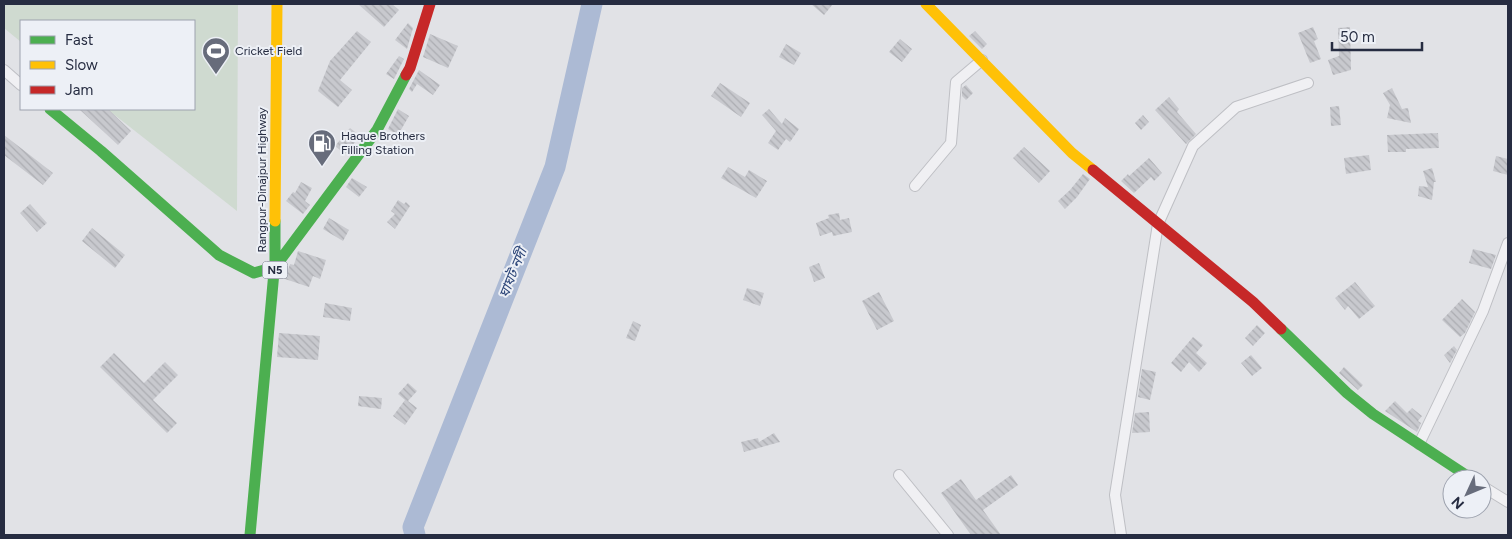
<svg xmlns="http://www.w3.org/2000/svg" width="1512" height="539" viewBox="0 0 1512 539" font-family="Figtree,'Noto Sans Bengali',sans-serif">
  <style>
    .pitch { fill: #cfdad0 }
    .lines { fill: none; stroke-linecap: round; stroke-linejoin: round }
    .river { stroke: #acbad4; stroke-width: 21 }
    .building { fill: url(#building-back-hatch) }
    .street-casing { stroke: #bebfc4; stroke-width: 12 }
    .street { stroke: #f0f0f3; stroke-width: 10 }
    .fast { stroke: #4caf50; stroke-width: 11 }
    .slow { stroke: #ffc107; stroke-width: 11 }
    .jam { stroke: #c62828; stroke-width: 11 }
    .labels { text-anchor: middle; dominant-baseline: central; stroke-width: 4; stroke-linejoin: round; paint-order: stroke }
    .shield { fill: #edf0f6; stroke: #626777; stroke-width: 1 }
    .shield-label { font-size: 11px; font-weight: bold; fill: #262c41 }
    .poi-label { font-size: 12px; fill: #262c41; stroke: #edf0f6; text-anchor: start }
    .street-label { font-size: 12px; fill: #262c41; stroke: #edf0f6 }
    .water-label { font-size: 14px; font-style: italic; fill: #2c4578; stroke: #edf0f6 }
  </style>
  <defs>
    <pattern id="building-back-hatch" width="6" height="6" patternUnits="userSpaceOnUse" patternTransform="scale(1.25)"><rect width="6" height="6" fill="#c8c9ce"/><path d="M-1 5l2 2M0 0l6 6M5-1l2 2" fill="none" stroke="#acadb2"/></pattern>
  </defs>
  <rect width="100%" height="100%" fill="#e1e2e6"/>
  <path class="pitch" d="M 4,4 L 238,4 L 237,211 L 107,109 L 194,109 L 194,21 L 21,21 L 21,42 L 4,28 Z"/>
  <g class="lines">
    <path class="river" d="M 415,535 L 413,527 L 555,167 L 592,4"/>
  </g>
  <path class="building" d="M 358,4 L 392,4 L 399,10 L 384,27 Z
    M 811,4 L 833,4 L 824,15 Z
    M 408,23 L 413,28 L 407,49 L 395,40 Z
    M 1313,27 L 1318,39 L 1314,41 L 1321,59 L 1310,63 L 1298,33 Z
    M 1350,27 L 1351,70 L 1333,75 L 1328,60 L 1339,56 L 1338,28 Z
    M 357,31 L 371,42 L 340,80 L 352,90 L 338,107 L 318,91 L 330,61 Z
    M 975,31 L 987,44 L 982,49 L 969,36 Z
    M 430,34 L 458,46 L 448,68 L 423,57 Z
    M 900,39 L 912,49 L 902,62 L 889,52 Z
    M 786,44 L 801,53 L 794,65 L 779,57 Z
    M 399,56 L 404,59 L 394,79 L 386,74 Z
    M 419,70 L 440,85 L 433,95 L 417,84 L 412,92 L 409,89 Z
    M 720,83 L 750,103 L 741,117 L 711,96 Z
    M 966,85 L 973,93 L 966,100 L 962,96 L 962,88 Z
    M 1392,88 L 1402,109 L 1408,108 L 1411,123 L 1387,118 L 1390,105 L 1383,93 Z
    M 1169,97 L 1179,109 L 1177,112 L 1196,134 L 1186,144 L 1155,110 Z
    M 1339,106 L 1341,125 L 1331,126 L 1330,107 Z
    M 79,109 L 108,109 L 131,131 L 118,145 Z
    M 398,109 L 409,116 L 398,135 L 388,129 Z
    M 769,109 L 782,124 L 785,118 L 799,129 L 790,142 L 786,139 L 778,150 L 768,143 L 776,131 L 762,115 Z
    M 1143,115 L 1149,122 L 1141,130 L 1135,123 Z
    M 350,128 L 360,136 L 345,154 L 335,146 Z
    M 1438,133 L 1439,148 L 1406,149 L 1406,152 L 1388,152 L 1387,135 Z
    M 4,135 L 53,173 L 43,185 L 4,155 Z
    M 1024,147 L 1050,171 L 1039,183 L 1013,158 Z
    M 1369,155 L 1371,170 L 1346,174 L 1344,158 Z
    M 1496,156 L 1508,159 L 1508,175 L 1493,171 Z
    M 1149,158 L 1162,173 L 1154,181 L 1151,177 L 1134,193 L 1121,181 L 1128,174 L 1129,176 Z
    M 728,167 L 745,177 L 749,170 L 767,181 L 756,198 L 721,178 Z
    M 1432,168 L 1436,182 L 1434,182 L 1432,200 L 1418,196 L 1419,186 L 1428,187 L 1423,171 Z
    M 1083,174 L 1090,179 L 1077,197 L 1065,209 L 1058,201 L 1070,190 Z
    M 352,178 L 367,187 L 359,197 L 346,187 Z
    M 301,182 L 312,188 L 305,201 L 310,205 L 303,214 L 286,201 L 293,192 L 295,193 Z
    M 398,200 L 404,204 L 406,202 L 410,206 L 395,229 L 387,222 L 395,214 L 391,211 Z
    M 30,204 L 47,223 L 37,232 L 20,213 Z
    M 839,213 L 840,220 L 849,218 L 852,232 L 833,236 L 832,232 L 820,236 L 816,223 L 829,218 L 828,215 Z
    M 329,218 L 349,230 L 343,241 L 323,229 Z
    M 92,228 L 125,255 L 115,268 L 82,241 Z
    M 1473,249 L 1496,255 L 1491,269 L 1469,263 Z
    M 298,251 L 326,260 L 320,279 L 313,276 L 309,287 L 285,279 L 290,264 L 294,265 Z
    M 819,263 L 825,278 L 814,282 L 809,267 Z
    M 1355,282 L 1375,306 L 1359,319 L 1348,306 L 1345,310 L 1335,298 Z
    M 747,288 L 764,293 L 760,306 L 743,300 Z
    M 879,292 L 894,321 L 877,330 L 862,301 Z
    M 1462,299 L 1475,312 L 1465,333 L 1460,337 L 1442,320 Z
    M 325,303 L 352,308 L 350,321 L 323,317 Z
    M 633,321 L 641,325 L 635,341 L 626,338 Z
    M 1257,325 L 1265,333 L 1253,346 L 1245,338 Z
    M 279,333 L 320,336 L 318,360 L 277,357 Z
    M 1193,337 L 1203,345 L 1196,353 L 1207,363 L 1199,372 L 1189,362 L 1181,372 L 1171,363 Z
    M 1454,346 L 1457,350 L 1450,363 L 1444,355 Z
    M 114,353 L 144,383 L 165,362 L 178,375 L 153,400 L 177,423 L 167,433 L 100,367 Z
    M 1251,355 L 1262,368 L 1252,376 L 1241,363 Z
    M 1344,367 L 1363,385 L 1358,390 L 1339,373 Z
    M 1142,369 L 1156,372 L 1150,400 L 1138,397 Z
    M 408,383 L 417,391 L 408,401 L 417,408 L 405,425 L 393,416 L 405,400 L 398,394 Z
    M 359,396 L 382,398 L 381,409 L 358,406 Z
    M 1395,401 L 1407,413 L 1412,408 L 1422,416 L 1418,421 L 1421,423 L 1417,432 L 1385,411 Z
    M 1149,412 L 1150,432 L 1132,433 L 1135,413 Z
    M 774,433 L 780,442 L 744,452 L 741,442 L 758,438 L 759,442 Z
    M 1011,475 L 1018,485 L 983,510 L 1001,535 L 971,535 L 941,493 L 961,479 L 976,500 Z"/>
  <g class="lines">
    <g class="street-casing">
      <path id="street" d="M 4,70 L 21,85
        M 915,186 L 951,143 L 956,82 L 982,60
        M 1419,444 L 1483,311 L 1508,243
        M 899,475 L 948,535
        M 1482,486 L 1508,502
        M 1121,535 L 1115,495 L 1158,224 L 1193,146 L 1236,107 L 1308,83"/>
    </g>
    <use href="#street" class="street"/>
    <path class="fast" d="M 50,109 L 101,151 L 219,255 L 254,273 L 275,267 L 377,130 L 406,75
      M 1281,329 L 1347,393 L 1373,414 L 1472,479
      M 250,535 L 275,261 L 275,221"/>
    <path class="slow" d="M 926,4 L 1072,153 L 1093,170
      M 275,221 L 277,4"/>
    <path class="jam" d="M 406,75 L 410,68 L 430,4
      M 1093,170 L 1253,302 L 1281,329"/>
  </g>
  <defs>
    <g id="stadium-pin" transform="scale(1.4375)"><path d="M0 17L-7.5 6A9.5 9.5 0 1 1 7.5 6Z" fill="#676c7b" stroke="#edf0f6"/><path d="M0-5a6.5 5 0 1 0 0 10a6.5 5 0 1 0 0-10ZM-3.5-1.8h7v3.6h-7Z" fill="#fff"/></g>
    <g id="fuel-pin" transform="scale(1.4375)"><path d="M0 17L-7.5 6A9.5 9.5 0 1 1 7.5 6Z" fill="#676c7b" stroke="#edf0f6"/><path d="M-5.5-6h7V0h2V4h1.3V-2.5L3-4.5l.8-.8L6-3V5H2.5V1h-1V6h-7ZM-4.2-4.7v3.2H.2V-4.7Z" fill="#fff"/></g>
  </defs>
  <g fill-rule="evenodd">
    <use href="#stadium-pin" x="216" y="51"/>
    <use href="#fuel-pin" x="322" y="143"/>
  </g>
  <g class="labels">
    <rect class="shield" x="262.5" y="261.5" width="25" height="17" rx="4"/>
    <g class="shield-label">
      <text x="275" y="270">N5</text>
    </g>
    <g class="poi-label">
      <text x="235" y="51">Cricket Field</text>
      <text x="341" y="136">Haque Brothers<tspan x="341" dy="14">Filling Station</tspan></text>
    </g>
    <g class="street-label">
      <text transform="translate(262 180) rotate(-90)">Rangpur-Dinajpur Highway</text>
    </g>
    <g class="water-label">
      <text transform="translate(513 273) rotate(-68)">ঘাঘট নদী</text>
    </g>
  </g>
  <rect width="1512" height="539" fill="none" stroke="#262c41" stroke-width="10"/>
  <rect x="20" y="20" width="175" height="90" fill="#edf0f6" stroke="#9da2ae"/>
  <rect x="30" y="36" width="25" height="8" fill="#4caf50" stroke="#9da2ae"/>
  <text x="65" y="45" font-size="15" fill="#262c41">Fast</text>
  <rect x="30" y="61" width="25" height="8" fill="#ffc107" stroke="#9da2ae"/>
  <text x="65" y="70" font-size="15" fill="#262c41">Slow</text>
  <rect x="30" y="86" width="25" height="8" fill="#c62828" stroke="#9da2ae"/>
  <text x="65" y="95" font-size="15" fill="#262c41">Jam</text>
  <g transform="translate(1467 494) rotate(226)"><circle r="24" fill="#edf0f6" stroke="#9da2ae"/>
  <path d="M0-4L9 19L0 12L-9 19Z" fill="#676c7b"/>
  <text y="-8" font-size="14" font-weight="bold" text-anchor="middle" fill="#262c41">N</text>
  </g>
  <path d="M1332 42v8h90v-8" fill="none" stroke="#262c41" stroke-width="2.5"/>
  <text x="1340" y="42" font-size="15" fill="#262c41" stroke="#edf0f6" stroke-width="4" paint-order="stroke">50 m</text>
</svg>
